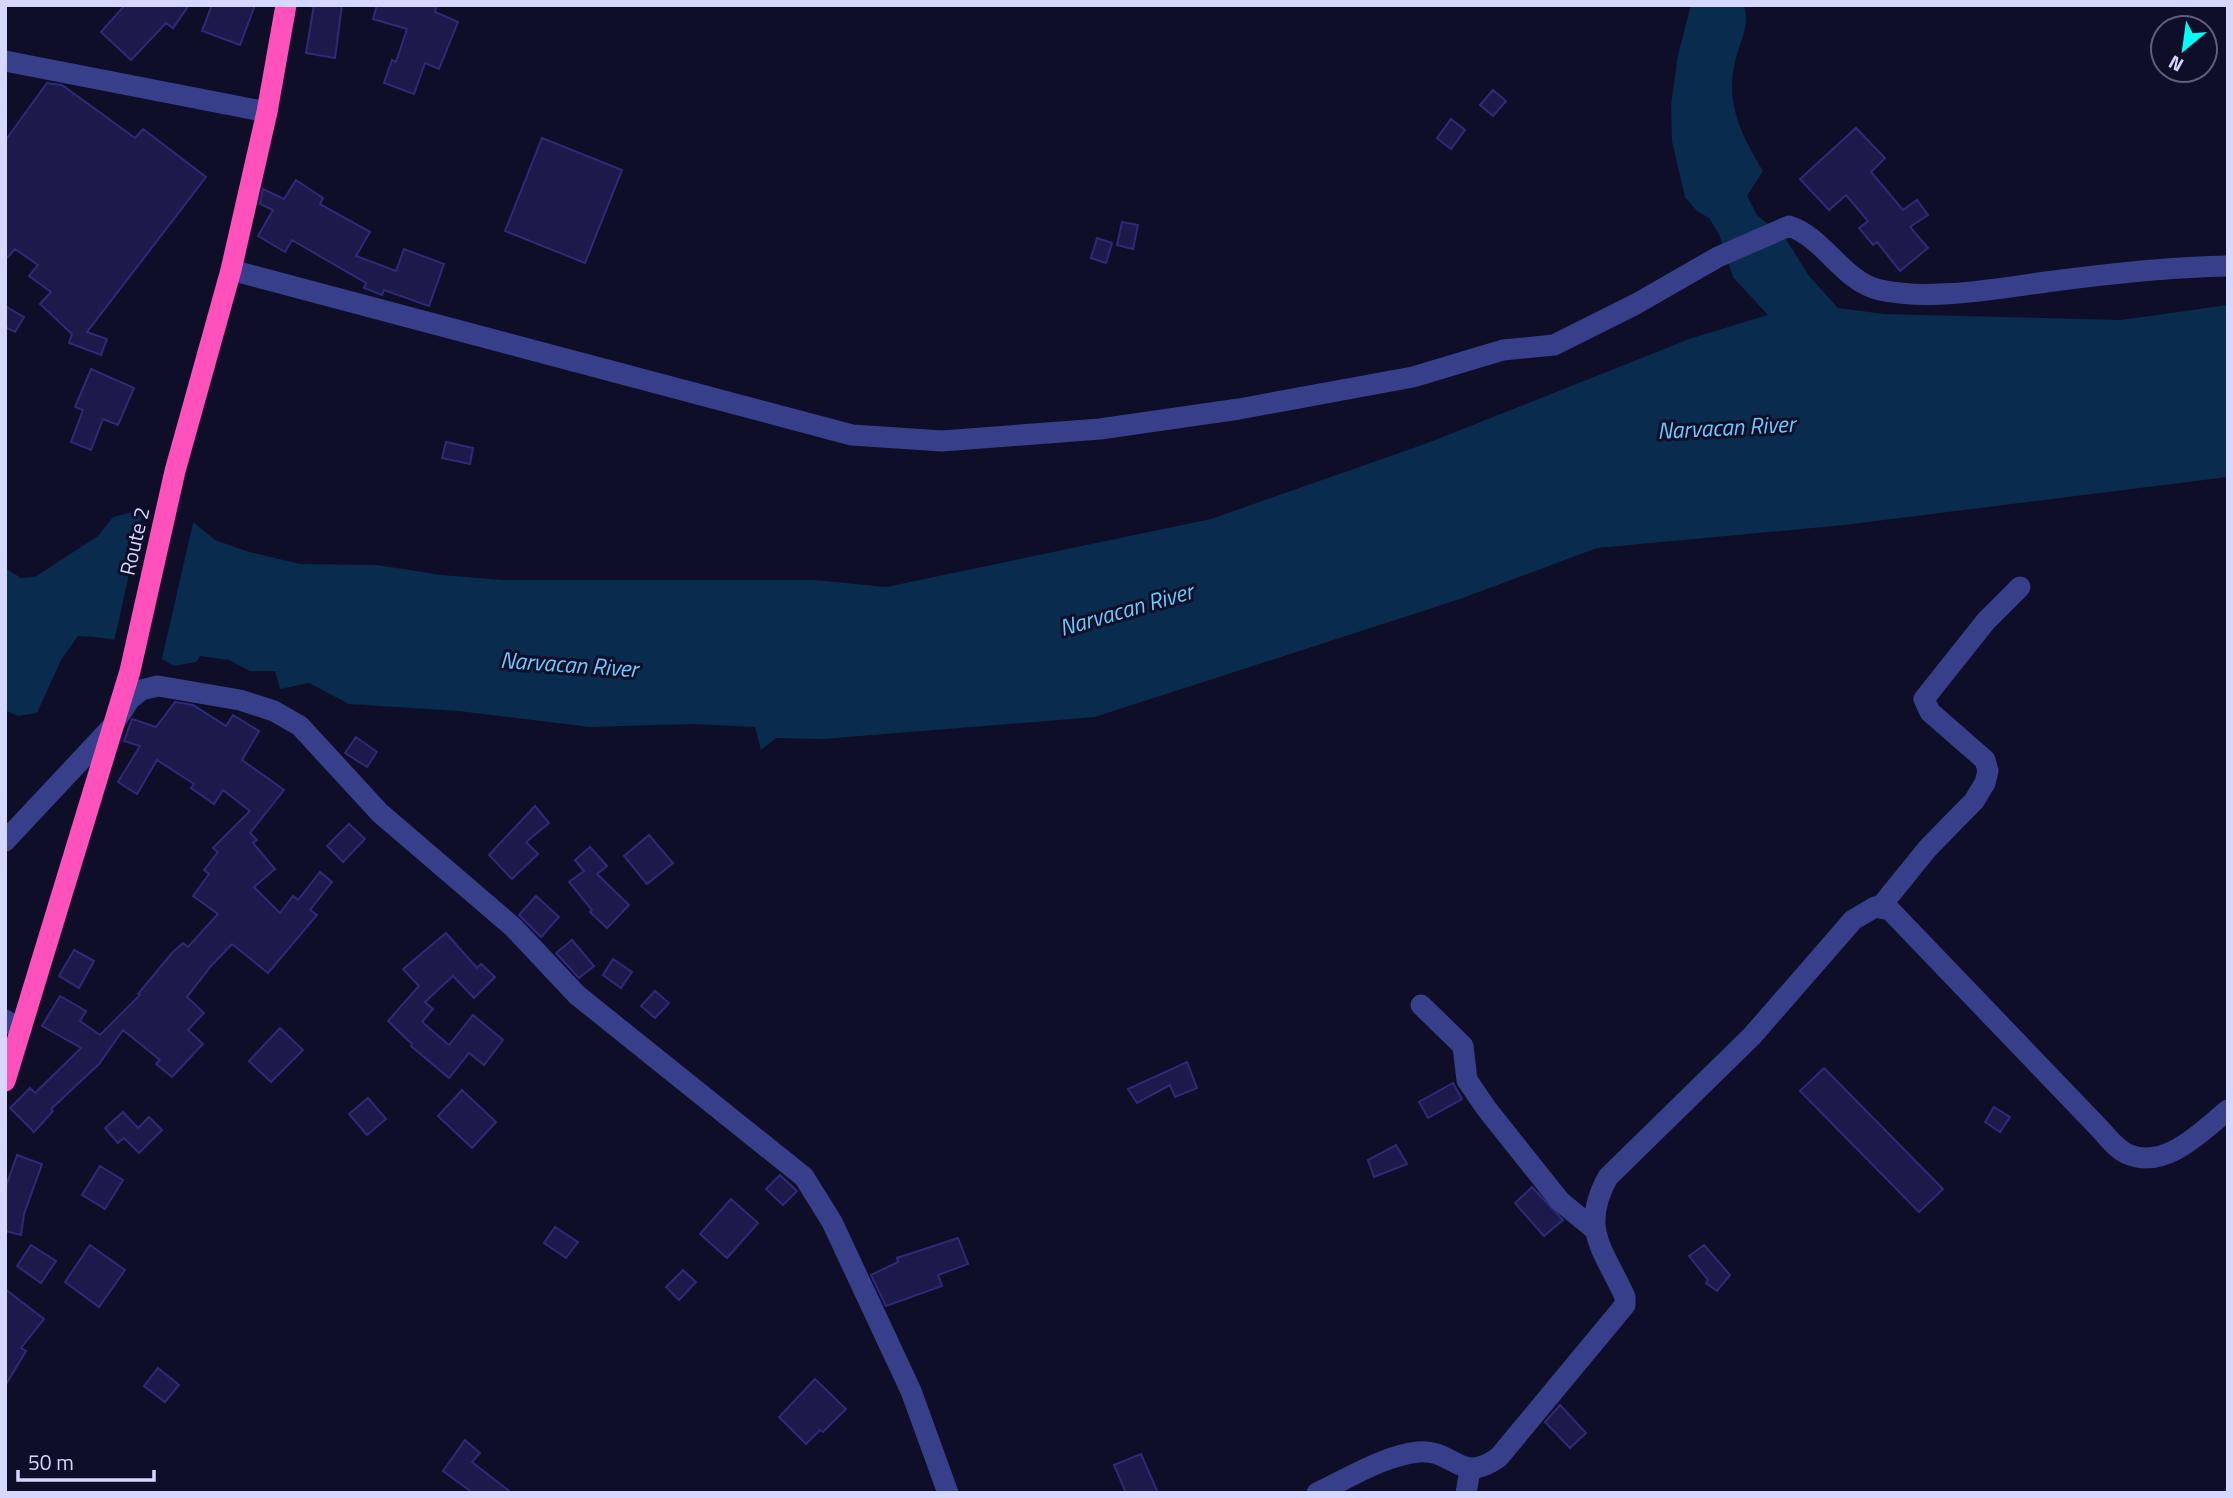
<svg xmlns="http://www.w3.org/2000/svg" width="2233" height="1498" viewBox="0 0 2233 1498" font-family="'Titillium Web',sans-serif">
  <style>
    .water { fill: #092b4d }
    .pier { fill: #0f0e29 }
    .building { fill: #1c194b; stroke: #2e2a78; stroke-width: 2 }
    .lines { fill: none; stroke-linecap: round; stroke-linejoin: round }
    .minor { stroke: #373f8a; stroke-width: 21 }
    .highway { stroke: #ff51bc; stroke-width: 21 }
    .labels { text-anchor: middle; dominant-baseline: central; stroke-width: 6; stroke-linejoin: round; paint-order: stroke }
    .street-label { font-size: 21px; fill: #d6d7ff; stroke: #0f0e29 }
    .water-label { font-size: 23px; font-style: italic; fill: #64cdff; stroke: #0f0e29 }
  </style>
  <rect width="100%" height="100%" fill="#0f0e29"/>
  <path class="water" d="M 1691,5 L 1744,5 C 1750,25 1741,39 1736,58 C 1724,102 1741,134 1763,171 L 1747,196 L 1757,215 L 1785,238 L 1809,276 L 1838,308 L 1884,314 L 2121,320 L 2228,305 L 2228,477 L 1844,525 L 1597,548 L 1460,599 L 1095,717 L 823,739 L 776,738 L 761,750 L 755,727 L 694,724 L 590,727 L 459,711 L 349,704 L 309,683 L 280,689 L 275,671 L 250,671 L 229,660 L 200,656 L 196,662 L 174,666 C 136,644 123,638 78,636 L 62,658 L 37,713 L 18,716 L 5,710 L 5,568 L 21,578 L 35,577 L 98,536 L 113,517 L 145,509 L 193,522 L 215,540 L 246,551 L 300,564 L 377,565 L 441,575 L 503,580 L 815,580 L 886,587 L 1211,519 L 1425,444 L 1692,338 L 1768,315 L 1733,277 L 1719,234 L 1709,218 L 1697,211 L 1685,197 L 1672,141 L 1671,105 L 1678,55 Z"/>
  <path class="pier" d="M 144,506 L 194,519 L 161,663 L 135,647 L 114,642 Z"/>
  <path class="building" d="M 125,5 L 189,5 L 173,28 L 166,23 L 131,60 L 101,32 Z
    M 212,5 L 255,5 L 240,45 L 202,31 Z
    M 314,5 L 342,5 L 335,58 L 306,53 Z
    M 377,5 L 437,5 L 435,12 L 458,22 L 439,69 L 425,63 L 414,94 L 384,83 L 392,60 L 396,62 L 407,29 L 373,19 Z
    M 47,83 L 62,85 L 135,138 L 143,129 L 206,177 L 87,332 L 107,339 L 101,355 L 69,343 L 72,334 L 40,304 L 51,292 L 29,276 L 38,265 L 15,249 L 5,260 L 5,141 Z
    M 1493,90 L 1506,101 L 1493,116 L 1480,105 Z
    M 1451,119 L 1465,130 L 1451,149 L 1437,138 Z
    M 1856,128 L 1885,158 L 1871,172 L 1903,210 L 1917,200 L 1928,215 L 1910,227 L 1928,248 L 1900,271 L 1877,242 L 1873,245 L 1859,228 L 1868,221 L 1846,195 L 1829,210 L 1800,179 Z
    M 542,138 L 622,170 L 585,263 L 505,231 Z
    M 296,180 L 323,198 L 320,204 L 370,232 L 356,256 L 396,271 L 404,249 L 444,264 L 429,306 L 384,290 L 382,295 L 364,288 L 366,283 L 292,240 L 285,252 L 258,236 L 273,210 L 260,204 L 263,189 L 284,199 Z
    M 1122,222 L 1138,225 L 1133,249 L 1117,245 Z
    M 1097,238 L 1112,243 L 1106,263 L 1091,258 Z
    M 5,306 L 24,317 L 15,332 L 5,327 Z
    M 91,369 L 134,388 L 118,425 L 103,419 L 91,450 L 71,442 L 83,410 L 75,407 Z
    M 446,442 L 473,448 L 470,464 L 442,458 Z
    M 175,702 L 193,705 L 226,726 L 233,715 L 259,731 L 242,760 L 284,790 L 250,833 L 257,840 L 253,843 L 275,869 L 254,887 L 280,913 L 293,896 L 298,900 L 320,872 L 332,882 L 310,910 L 317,915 L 268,973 L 232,944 L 211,966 L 187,997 L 204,1013 L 188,1030 L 203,1044 L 172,1077 L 156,1064 L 160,1060 L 123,1030 L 99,1064 L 51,1109 L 53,1111 L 34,1132 L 10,1108 L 30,1088 L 35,1093 L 81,1048 L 42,1026 L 60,996 L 86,1011 L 80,1021 L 100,1035 L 140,995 L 138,994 L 172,953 L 183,943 L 188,947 L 218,914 L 193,896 L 209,874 L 204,870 L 218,852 L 213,848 L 250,811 L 223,790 L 214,804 L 191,788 L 194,784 L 157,760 L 137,794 L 118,782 L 140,746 L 124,741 L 132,719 L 156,727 Z
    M 356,737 L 377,752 L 367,767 L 345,753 Z
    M 535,806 L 549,823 L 526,842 L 538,854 L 512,879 L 489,855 Z
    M 349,824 L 365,839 L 343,862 L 327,846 Z
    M 649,835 L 673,863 L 647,884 L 624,856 Z
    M 590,847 L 607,866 L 597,874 L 629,905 L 607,928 L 590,912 L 592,910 L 569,882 L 584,871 L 575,860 Z
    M 536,896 L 559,917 L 541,937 L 519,915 Z
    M 446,933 L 477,968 L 481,964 L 495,977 L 474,998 L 453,976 L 425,1002 L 433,1009 L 422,1022 L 449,1045 L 473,1015 L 503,1040 L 484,1065 L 469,1053 L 449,1078 L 411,1046 L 412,1044 L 388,1021 L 419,986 L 403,969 Z
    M 572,940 L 594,966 L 579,978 L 556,953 Z
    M 74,950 L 94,961 L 79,988 L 59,976 Z
    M 613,959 L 632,972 L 621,988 L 603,975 Z
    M 655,991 L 669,1003 L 655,1018 L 641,1006 Z
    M 280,1028 L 303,1050 L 271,1082 L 249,1061 Z
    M 1187,1062 L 1197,1088 L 1175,1097 L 1170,1085 L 1137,1103 L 1128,1089 Z
    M 1824,1068 L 1943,1189 L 1919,1212 L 1800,1091 Z
    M 1453,1083 L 1462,1099 L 1428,1118 L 1419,1102 Z
    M 462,1090 L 496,1122 L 472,1148 L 438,1116 Z
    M 368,1098 L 386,1119 L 367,1135 L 349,1114 Z
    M 1994,1107 L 2010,1117 L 2000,1132 L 1985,1122 Z
    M 123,1112 L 138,1128 L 149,1117 L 162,1130 L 139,1153 L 124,1138 L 118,1143 L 105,1128 Z
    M 1396,1145 L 1407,1164 L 1374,1177 L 1368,1160 Z
    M 17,1155 L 42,1164 L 24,1214 L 21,1235 L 5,1231 L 5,1189 Z
    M 100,1166 L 123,1180 L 105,1209 L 82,1195 Z
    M 780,1175 L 797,1191 L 783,1205 L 766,1189 Z
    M 1532,1187 L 1563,1220 L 1544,1236 L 1515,1203 Z
    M 731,1199 L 758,1223 L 727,1258 L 700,1234 Z
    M 555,1227 L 578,1242 L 566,1258 L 544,1243 Z
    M 958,1238 L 968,1264 L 938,1275 L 942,1286 L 886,1306 L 871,1275 L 898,1262 L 897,1258 Z
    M 31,1245 L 56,1261 L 41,1283 L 17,1266 Z
    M 90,1245 L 125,1270 L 99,1307 L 65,1282 Z
    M 1704,1245 L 1730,1275 L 1717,1291 L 1706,1283 L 1708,1280 L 1689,1256 Z
    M 683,1270 L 696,1282 L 679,1300 L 666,1287 Z
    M 5,1289 L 44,1319 L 21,1348 L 26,1351 L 5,1386 Z
    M 158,1368 L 179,1385 L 165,1402 L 144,1386 Z
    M 815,1379 L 846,1409 L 823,1432 L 820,1430 L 806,1444 L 779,1417 Z
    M 1560,1405 L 1586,1433 L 1570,1448 L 1545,1422 Z
    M 465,1440 L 480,1453 L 472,1462 L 512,1493 L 473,1493 L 443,1471 Z
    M 1141,1454 L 1158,1493 L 1126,1493 L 1114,1465 Z"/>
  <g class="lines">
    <path class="minor" d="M 5,61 L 267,112
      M 231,270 L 852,435 L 942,441 L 1100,429 L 1239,409 L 1413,377 L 1503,350 L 1554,345 L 1636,304 L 1718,257 L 1789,226 C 1825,238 1842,281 1880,290 C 1931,301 1995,289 2046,282 C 2106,274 2167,267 2228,266
      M 5,841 L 111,728 L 130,699 L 141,690 L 158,686 L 240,700 L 274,711 L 300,726 L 380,813 L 513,927 L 577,995 L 804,1177 L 832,1222 L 911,1391 L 948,1493
      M 1881,906 L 1928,848 L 1974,801 L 1985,783 L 1988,771 L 1985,760 L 1930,712 L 1924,699 L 1986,621 L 2020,587
      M 1421,1005 L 1463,1046 L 1467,1080 L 1486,1108 L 1560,1201 L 1594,1229
      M 5,1020 L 21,1030
      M 1317,1493 C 1349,1478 1383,1456 1418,1452 C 1454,1448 1460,1486 1499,1457 L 1625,1305 L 1625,1297 C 1604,1250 1579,1229 1608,1177 L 1752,1036 L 1853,920 L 1875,907 L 1890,910 L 2101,1130 C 2109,1139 2118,1151 2130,1155 C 2167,1169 2203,1130 2228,1110
      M 1466,1493 L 1470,1470"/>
    <path class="highway" d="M 5,1081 L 130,671 L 175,471 L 231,270 L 267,112 L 286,5"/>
  </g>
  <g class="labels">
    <g class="street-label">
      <text transform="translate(134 541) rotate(-77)">Route 2</text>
    </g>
    <g class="water-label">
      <text transform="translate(1726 427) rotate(-3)">Narvacan River</text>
      <text transform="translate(1126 609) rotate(-16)">Narvacan River</text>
      <text transform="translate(569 664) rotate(4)">Narvacan River</text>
    </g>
  </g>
  <rect width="2233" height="1498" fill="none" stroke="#d6d7ff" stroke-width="14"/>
  <g transform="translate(2184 49) rotate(209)"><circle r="33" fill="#0f0e29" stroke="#5f5e7f" stroke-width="2"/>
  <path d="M0-5L12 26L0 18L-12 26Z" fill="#02fff5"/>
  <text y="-10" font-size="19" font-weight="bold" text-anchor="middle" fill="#d6d7ff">N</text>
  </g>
  <path d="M18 1470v10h136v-10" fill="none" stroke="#d6d7ff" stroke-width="3.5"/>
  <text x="28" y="1470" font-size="21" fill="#d6d7ff" stroke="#0f0e29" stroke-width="5" paint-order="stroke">50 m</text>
</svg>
